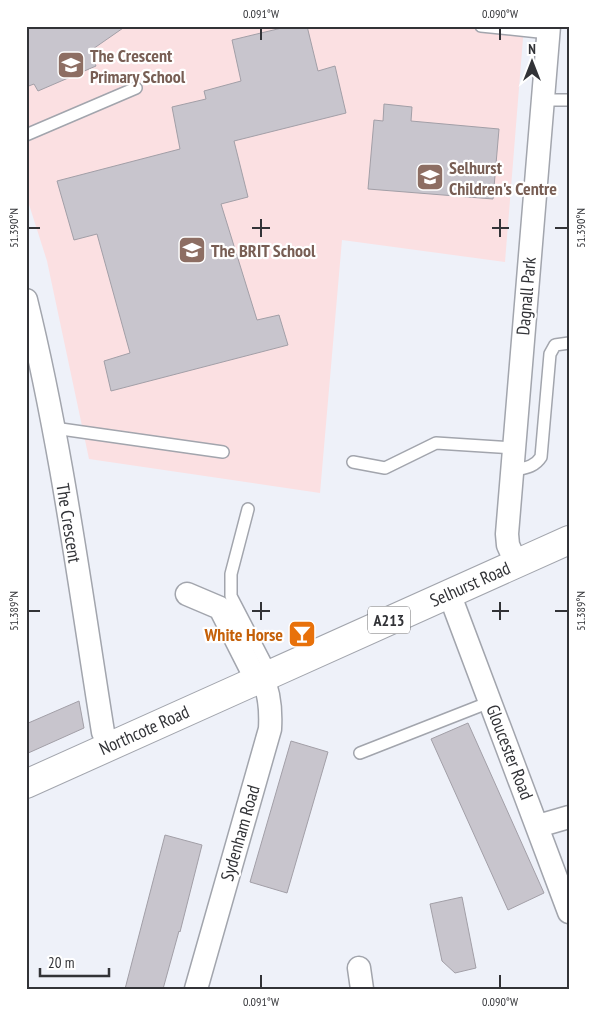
<svg xmlns="http://www.w3.org/2000/svg" width="595" height="1015" viewBox="0 0 595 1015" font-family="'PT Sans Narrow',sans-serif">
  <style>
    .education { fill: #fbe0e2 }
    .building { fill: #c8c5cd; stroke: #a29fa7 }
    .lines { fill: none; stroke-linecap: round; stroke-linejoin: round }
    .lane-casing { stroke: #a2a5ad; stroke-width: 14 }
    .street-casing { stroke: #a2a5ad; stroke-width: 25 }
    .primary-casing { stroke: #a2a5ad; stroke-width: 30 }
    .lane { stroke: #fff; stroke-width: 11 }
    .street { stroke: #fff; stroke-width: 22 }
    .primary { stroke: #fff; stroke-width: 28 }
    .ticks { fill: none; stroke: #323337; stroke-width: 2 }
    .labels { text-anchor: middle; dominant-baseline: central; stroke-width: 4.5; stroke-linejoin: round; paint-order: stroke }
    .shield { fill: #fff; stroke: #707073; stroke-width: 1 }
    .shield-label { font-size: 16px; font-weight: bold; fill: #323337 }
    .education-label { font-size: 18px; font-weight: bold; fill: #785e54; stroke: #fff; text-anchor: start }
    .street-label { font-size: 18px; fill: #323337; stroke: #fff }
    .food-label { font-size: 18px; font-weight: bold; fill: #c56008; stroke: #fff; text-anchor: end }
    .neatline { fill: none; stroke: #323337; stroke-width: 2 }
    .ticks-label { font-size: 12px; text-anchor: middle; fill: #323337 }
  </style>
  <rect width="100%" height="100%" fill="#eef1f9"/>
  <path class="education" d="M 26,26 L 524,26 L 505,262 L 342,240 L 320,493 L 89,459 L 47,261 L 26,195 Z"/>
  <path class="building" d="M 26,26 L 126,26 L 90,51 L 96,66 L 38,91 L 34,84 L 26,87 Z
    M 290,26 L 307,26 L 318,71 L 335,66 L 346,113 L 234,141 L 248,197 L 221,204 L 257,320 L 279,315 L 288,345 L 111,391 L 104,361 L 130,353 L 97,234 L 74,240 L 57,181 L 180,149 L 172,107 L 206,99 L 204,91 L 241,81 L 232,40 Z
    M 384,104 L 412,107 L 411,121 L 499,129 L 493,199 L 368,189 L 374,120 L 383,121 Z
    M 79,701 L 84,728 L 26,754 L 26,724 Z
    M 468,723 L 544,893 L 508,910 L 431,739 Z
    M 291,741 L 328,752 L 287,893 L 250,882 Z
    M 165,835 L 202,845 L 180,932 L 179,931 L 163,989 L 125,989 Z
    M 462,897 L 476,968 L 455,973 L 442,961 L 430,904 Z"/>
  <g class="lines">
    <g class="lane-casing">
      <path id="lane" d="M 481,26 L 548,33
        M 543,100 L 569,100
        M 26,135 L 136,88
        M 54,428 L 223,452
        M 353,462 L 385,468 L 436,443 L 514,448
        M 512,471 C 523,468 534,468 541,457 L 550,354 L 555,345 L 569,343
        M 248,509 L 231,574 L 231,596 L 271,673
        M 360,753 L 490,702"/>
    </g>
    <g class="street-casing">
      <path id="street" d="M 26,300 C 61,442 80,588 103,732 L 109,746
        M 516,563 L 508,545 L 507,534 L 549,26
        M 449,593 L 569,912
        M 187,594 L 220,608 L 256,679
        M 538,826 L 569,817
        M 359,968 L 362,989
        M 196,989 L 270,729 C 271,711 270,693 262,677"/>
    </g>
    <g class="primary-casing">
      <path id="primary" d="M 26,784 L 569,540"/>
    </g>
    <use href="#lane" class="lane"/>
    <use href="#street" class="street"/>
    <use href="#primary" class="primary"/>
  </g>
  <path class="ticks" d="M 261,28 L 261,40M 500,28 L 500,40M 261,219 L 261,237M 500,219 L 500,237M 28,228 L 40,228M 252,228 L 270,228M 492,228 L 509,228M 555,228 L 568,228M 261,602 L 261,620M 500,602 L 500,620M 28,611 L 40,611M 252,611 L 270,611M 492,611 L 509,611M 555,611 L 568,611M 261,975 L 261,988M 500,975 L 500,988"/>
  <defs>
    <g id="school-square" transform="scale(1.4375)"><rect x="-9" y="-9" width="18" height="18" rx="4" fill="#8d6e63" stroke="#fff"/><path d="M0-5L7-2L0 1L-7-2ZM-4 1L0 2.5L4 1V4Q0 6-4 4Z" fill="#fff"/></g>
    <g id="bar-square" transform="scale(1.4375)"><rect x="-9" y="-9" width="18" height="18" rx="4" fill="#e8710a" stroke="#fff"/><path d="M-6-5H6L.8 .8V4.5H3.5V6h-7V4.5H-.8V.8Z" fill="#fff"/></g>
  </defs>
  <g fill-rule="evenodd">
    <use href="#school-square" x="71" y="65"/>
    <use href="#school-square" x="430" y="177"/>
    <use href="#school-square" x="192" y="250"/>
    <use href="#bar-square" x="302" y="634"/>
  </g>
  <g class="labels">
    <rect class="shield" x="368" y="606.5" width="42" height="27" rx="4"/>
    <g class="shield-label">
      <text x="389" y="620">A213</text>
    </g>
    <g class="education-label">
      <text x="90" y="55">The Crescent<tspan x="90" dy="21">Primary School</tspan></text>
      <text x="449" y="167">Selhurst<tspan x="449" dy="21">Children's Centre</tspan></text>
      <text x="211" y="250">The BRIT School</text>
    </g>
    <g class="street-label">
      <text transform="translate(526 296) rotate(-85)">Dagnall Park</text>
      <text transform="translate(69 523) rotate(81)">The Crescent</text>
      <text transform="translate(470 584) rotate(-24)">Selhurst Road</text>
      <text transform="translate(144 730) rotate(-24)">Northcote Road</text>
      <text transform="translate(510 752) rotate(69)">Gloucester Road</text>
      <text transform="translate(240 833) rotate(-74)">Sydenham Road</text>
    </g>
    <g class="food-label">
      <text x="283" y="634">White Horse</text>
    </g>
  </g>
  <rect width="595" height="1015" fill="none" stroke="#ffffff" stroke-width="55"/>
  <g transform="translate(532 62)" stroke="#ffffff" stroke-width="4" paint-order="stroke">
  <path d="M0-4L9 19L0 12L-9 19Z" fill="#323337"/>
  <text y="-8" font-size="14" font-weight="bold" text-anchor="middle" fill="#323337">N</text>
  </g>
  <path d="M40 968v8h69v-8" fill="none" stroke="#323337" stroke-width="2.5"/>
  <text x="48" y="968" font-size="15" fill="#323337" stroke="#ffffff" stroke-width="4" paint-order="stroke">20 m</text>
  <rect x="28" y="28" width="540" height="960" class="neatline"/>
  <g class="ticks-label">
    <text x="261" y="18">0.091°W</text>
    <text x="500" y="18">0.090°W</text>
    <text transform="translate(14 228) rotate(-90)" y="4">51.390°N</text>
    <text transform="translate(581 228) rotate(-90)" y="4">51.390°N</text>
    <text transform="translate(14 611) rotate(-90)" y="4">51.389°N</text>
    <text transform="translate(581 611) rotate(-90)" y="4">51.389°N</text>
    <text x="261" y="1006">0.091°W</text>
    <text x="500" y="1006">0.090°W</text>
  </g>
</svg>
